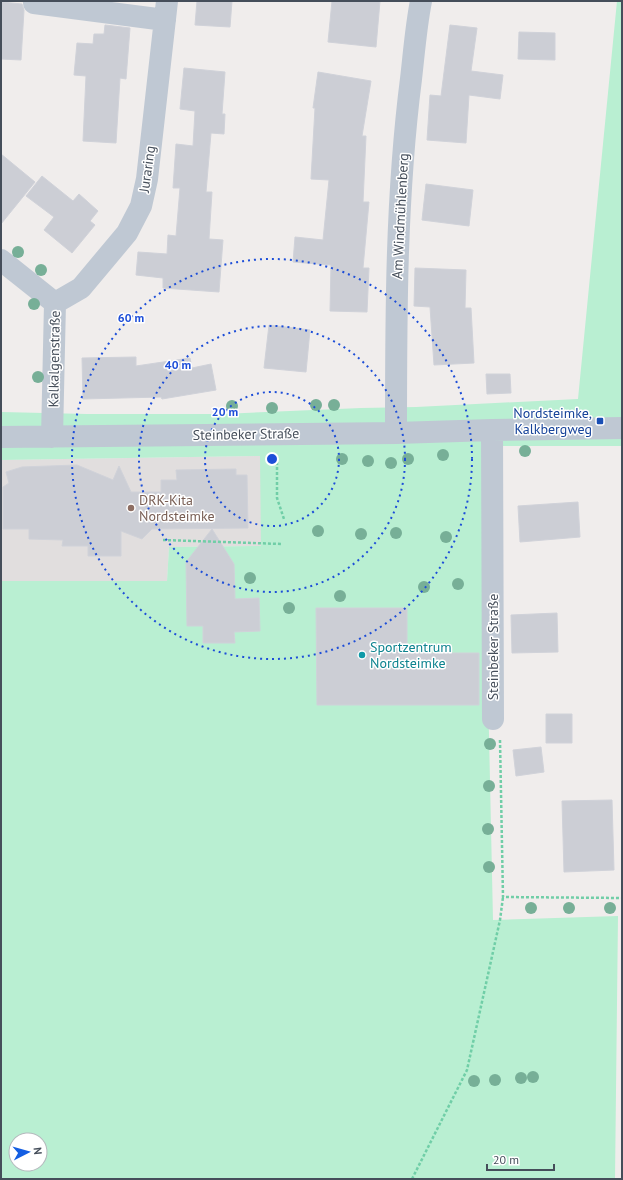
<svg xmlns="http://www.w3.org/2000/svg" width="623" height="1180" viewBox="0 0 623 1180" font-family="'PT Sans',sans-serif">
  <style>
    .education { fill: #e1dede }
    .green { fill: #b9efd2; fill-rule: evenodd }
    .building { fill: #ccced5; stroke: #d0d2d9 }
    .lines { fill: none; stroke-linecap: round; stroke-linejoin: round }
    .path { stroke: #70cea7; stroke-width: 2.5; stroke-dasharray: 3 2; stroke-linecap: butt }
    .minor { stroke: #bfc8d3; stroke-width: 22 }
    .tree { fill: #77af97 }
    .ring { fill: none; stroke: #1d4ed8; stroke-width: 2; stroke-dasharray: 2 4 }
    .transit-dot { fill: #1a4fb4; stroke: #fff; stroke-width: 1.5 }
    .education-dot { fill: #8d6e63; stroke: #fff; stroke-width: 1.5 }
    .culture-dot { fill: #0f9aa8; stroke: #fff; stroke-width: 1.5 }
    .labels { text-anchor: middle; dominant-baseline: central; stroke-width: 3; stroke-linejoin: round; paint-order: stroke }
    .street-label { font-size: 14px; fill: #454e5a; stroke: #fff }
    .transit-label { font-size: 14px; fill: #164399; stroke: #fff; text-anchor: end }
    .education-label { font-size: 14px; fill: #785e54; stroke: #fff; text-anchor: start }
    .culture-label { font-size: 14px; fill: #0d838f; stroke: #fff; text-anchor: start }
    .centre { fill: #1d4ed8; stroke: #fff; stroke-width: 2 }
    .ring-label { font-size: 12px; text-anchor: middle; font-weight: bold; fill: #1d4ed8; stroke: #fff; stroke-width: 3; stroke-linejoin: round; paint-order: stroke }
  </style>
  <rect width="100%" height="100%" fill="#f0edec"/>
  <path class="education" d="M 261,456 L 261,546 L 169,547 L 167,581 L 1,581 L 1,460 Z"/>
  <path class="green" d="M 617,1 L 622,1 L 622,446 L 499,446 L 486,596 L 493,920 L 618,916 L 615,1179 L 1,1179 L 1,581 L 167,581 L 169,547 L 261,546 L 260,456 L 1,460 L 1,412 L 87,414 L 222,414 L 361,408 L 416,407 L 578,399 ZM 16,1140 L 40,1140 L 40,1164 L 16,1164 Z"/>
  <path class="building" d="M 197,1 L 232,1 L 230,27 L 195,25 Z
    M 332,1 L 380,1 L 376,47 L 328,42 Z
    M 1,2 L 22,4 L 24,10 L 21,60 L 1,59 Z
    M 105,25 L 130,28 L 126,79 L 120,78 L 116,143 L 83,141 L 86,76 L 74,75 L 77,43 L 93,44 L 94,34 L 104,34 Z
    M 450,25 L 477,28 L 471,71 L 503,75 L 500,99 L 469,95 L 466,143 L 427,140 L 430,95 L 441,96 Z
    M 519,32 L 555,33 L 555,60 L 518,59 Z
    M 184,68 L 225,72 L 222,114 L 225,114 L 224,134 L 211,133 L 206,192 L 212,192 L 209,239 L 223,240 L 219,292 L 163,288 L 163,278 L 136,275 L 138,252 L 167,254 L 168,235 L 176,236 L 180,188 L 173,188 L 176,144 L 193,146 L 195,111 L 180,109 Z
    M 318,72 L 371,81 L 362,136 L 366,136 L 363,202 L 369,202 L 363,268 L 369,268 L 367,312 L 330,311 L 331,265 L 293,262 L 295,237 L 323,240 L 329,180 L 311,179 L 315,108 L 313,108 Z
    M 1,154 L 35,182 L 1,224 Z
    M 42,176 L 73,201 L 79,194 L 98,211 L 90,221 L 95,225 L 72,253 L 44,230 L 54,217 L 26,196 Z
    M 426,184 L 473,190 L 469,226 L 422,220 Z
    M 415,268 L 466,270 L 465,308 L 471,308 L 474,363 L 434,365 L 430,307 L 414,306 Z
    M 269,325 L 310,330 L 306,372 L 264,368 Z
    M 136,357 L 136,366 L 190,358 L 192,368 L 211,364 L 216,390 L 162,399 L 161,397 L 83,399 L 82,358 Z
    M 486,374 L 510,374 L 511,393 L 487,394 Z
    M 77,465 L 113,480 L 119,466 L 131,492 L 161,492 L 161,480 L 177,480 L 176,470 L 236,469 L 236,475 L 247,475 L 248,528 L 152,529 L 142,539 L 121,531 L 121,556 L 88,556 L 88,546 L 62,546 L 63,540 L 29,539 L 29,529 L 3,529 L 3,487 L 9,483 L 6,472 L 22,467 Z
    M 578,502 L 580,537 L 520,542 L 518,506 Z
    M 212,529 L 234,564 L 235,599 L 259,598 L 260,631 L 234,632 L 235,643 L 203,643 L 203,626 L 187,626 L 186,562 Z
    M 316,608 L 407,608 L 407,653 L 479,653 L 479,705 L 317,705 Z
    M 557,613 L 558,652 L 512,653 L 511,615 Z
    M 546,714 L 572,714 L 572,743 L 546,743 Z
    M 541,747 L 544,772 L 516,776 L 513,750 Z
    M 612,800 L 614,870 L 564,872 L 562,801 Z"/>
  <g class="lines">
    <path class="path" d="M 277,457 L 277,498 L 284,519
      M 163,540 L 282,544
      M 500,740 L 503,897 L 622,898
      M 412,1179 L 467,1070 L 500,920 L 503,897"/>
    <path class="minor" d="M 34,3 L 165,20
      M 1,260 L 55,303 L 52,437
      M 55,303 L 81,288 L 127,233 L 141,206 L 147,179 L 167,1
      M 492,430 L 493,719
      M 396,433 C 396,315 396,196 411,79 C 414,53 416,26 421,1
      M 1,437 L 396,433 L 492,430 L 622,428"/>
  </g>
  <g class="tree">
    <circle cx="18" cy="252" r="6"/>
    <circle cx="41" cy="270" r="6"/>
    <circle cx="34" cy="304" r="6"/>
    <circle cx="38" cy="377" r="6"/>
    <circle cx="316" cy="405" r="6"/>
    <circle cx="334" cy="405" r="6"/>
    <circle cx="232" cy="406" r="6"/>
    <circle cx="272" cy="408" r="6"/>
    <circle cx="525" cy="451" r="6"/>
    <circle cx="443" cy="455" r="6"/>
    <circle cx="342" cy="459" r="6"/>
    <circle cx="408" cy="459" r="6"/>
    <circle cx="368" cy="461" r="6"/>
    <circle cx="391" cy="463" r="6"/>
    <circle cx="318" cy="531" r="6"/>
    <circle cx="396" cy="533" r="6"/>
    <circle cx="361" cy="534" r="6"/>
    <circle cx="446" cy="537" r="6"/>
    <circle cx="250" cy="578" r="6"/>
    <circle cx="458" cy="584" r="6"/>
    <circle cx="424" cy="587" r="6"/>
    <circle cx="340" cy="596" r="6"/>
    <circle cx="289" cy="608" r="6"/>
    <circle cx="490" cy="744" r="6"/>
    <circle cx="489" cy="786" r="6"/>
    <circle cx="488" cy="829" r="6"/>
    <circle cx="489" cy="867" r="6"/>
    <circle cx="531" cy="908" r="6"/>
    <circle cx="569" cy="908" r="6"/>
    <circle cx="610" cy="908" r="6"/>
    <circle cx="533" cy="1077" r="6"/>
    <circle cx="521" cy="1078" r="6"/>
    <circle cx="495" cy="1080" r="6"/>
    <circle cx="474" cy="1081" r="6"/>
  </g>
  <g class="ring">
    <circle cx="272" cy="459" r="67"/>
    <circle cx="272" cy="459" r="133"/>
    <circle cx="272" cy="459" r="200"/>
  </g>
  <rect class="transit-dot" x="596" y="417" width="8" height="8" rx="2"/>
  <circle class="education-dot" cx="131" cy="508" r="4"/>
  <circle class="culture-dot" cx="362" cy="655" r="4"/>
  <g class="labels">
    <g class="street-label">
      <text transform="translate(147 169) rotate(-82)">Juraring</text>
      <text transform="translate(400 216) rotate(-87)">Am Windmühlenberg</text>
      <text transform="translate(54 359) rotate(-89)">Kalkalgenstraße</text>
      <text transform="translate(246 434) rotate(-1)">Steinbeker Straße</text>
      <text transform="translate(493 647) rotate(-90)">Steinbeker Straße</text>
    </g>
    <g class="transit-label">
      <text x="592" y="413">Nordsteimke,<tspan x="592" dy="16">Kalkbergweg</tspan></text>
    </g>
    <g class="education-label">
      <text x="139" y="500">DRK-Kita<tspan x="139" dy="16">Nordsteimke</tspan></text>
    </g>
    <g class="culture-label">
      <text x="370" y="647">Sportzentrum<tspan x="370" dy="16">Nordsteimke</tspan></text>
    </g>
  </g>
  <circle cx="272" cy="459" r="6" class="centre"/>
  <g class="ring-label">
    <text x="131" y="322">60 m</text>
    <text x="178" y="369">40 m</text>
    <text x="225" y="416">20 m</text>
  </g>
  <rect width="623" height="1180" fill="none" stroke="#454e5a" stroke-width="4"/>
  <g transform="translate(28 1152) rotate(84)"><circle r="19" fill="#ffffff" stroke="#b5b8bd"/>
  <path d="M0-3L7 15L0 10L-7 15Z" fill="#145ee2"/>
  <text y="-6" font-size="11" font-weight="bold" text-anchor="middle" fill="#454e5a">N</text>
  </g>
  <path d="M487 1164v6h67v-6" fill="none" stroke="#454e5a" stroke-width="2"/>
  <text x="493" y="1164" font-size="12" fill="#454e5a" stroke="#ffffff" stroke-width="3" paint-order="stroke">20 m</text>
</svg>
